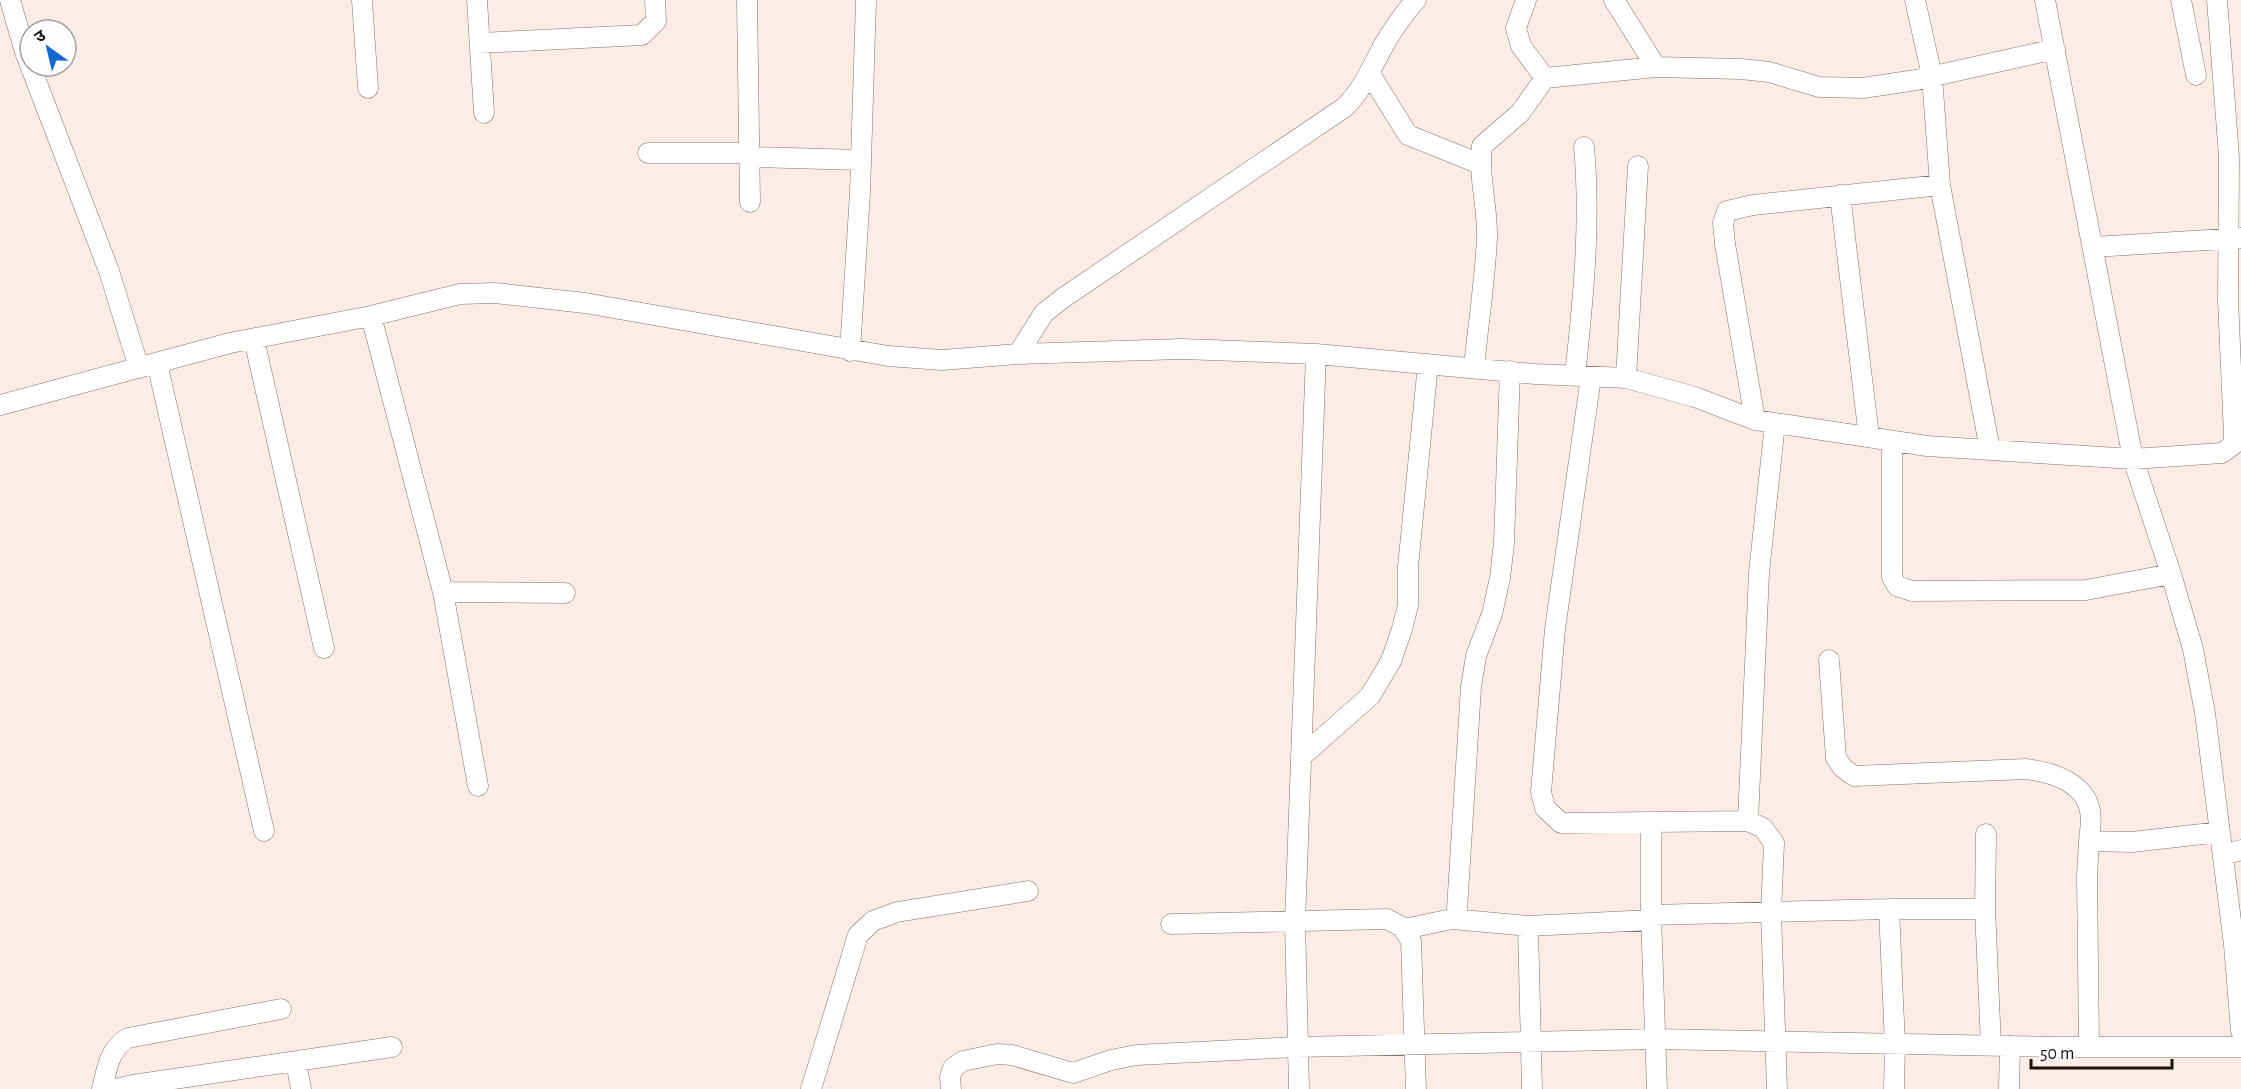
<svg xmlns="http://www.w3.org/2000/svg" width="2241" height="1089" viewBox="0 0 2241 1089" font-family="'Alegreya Sans','Noto Sans Devanagari',sans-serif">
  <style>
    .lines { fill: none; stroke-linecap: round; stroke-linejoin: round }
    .minor-casing { stroke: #83716a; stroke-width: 21 }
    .minor { stroke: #fff; stroke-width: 20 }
  </style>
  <rect width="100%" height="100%" fill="#fdece6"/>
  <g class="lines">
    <g class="minor-casing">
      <path id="minor" d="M 10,0 L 25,52 L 109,271 L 139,368
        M 362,0 L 368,88
        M 477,0 L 484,113
        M 747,0 L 750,202
        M 1526,0 L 1516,28 L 1521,46 L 1545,78 L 1656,67
        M 1614,0 L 1656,67 L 1741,69 L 1769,72 L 1819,87 L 1863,88 L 1916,80 L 2055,49
        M 1915,0 L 1932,76 L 1940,185 L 1990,450
        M 2045,0 L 2133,459 L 2171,574 L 2193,649 L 2205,713 L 2234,945 L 2241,1031
        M 2181,0 L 2196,75
        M 480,43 L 642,35 L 656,21 L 655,0
        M 1370,74 L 1408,135 L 1480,164
        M 648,153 L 749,153
        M 749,157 L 861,160
        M 1840,195 L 1869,437
        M 2093,247 L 2241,238
        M 371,316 L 443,592 L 478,786
        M 254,339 L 324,648
        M 850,351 L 860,193 L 866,0
        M 1018,354 L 1044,313 L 1063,298 L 1345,107 C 1364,88 1372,66 1385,43 C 1394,28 1404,13 1416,0
        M 157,363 L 264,831
        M 1474,368 C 1478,325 1485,281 1487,238 C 1488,207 1478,177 1482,146 L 1520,113 L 1545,78
        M 1575,376 C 1583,301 1591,223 1584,147
        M 1591,377 L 1555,629 L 1541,792 L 1545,808 L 1561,823 L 1748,821
        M 1626,378 L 1638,166
        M 0,405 L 230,343 L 371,316 L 460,294 L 495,293 L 585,303 L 888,356 L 942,360 L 1018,354 L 1182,349 L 1316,354 L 1535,374 L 1626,378 L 1695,397 L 1755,420 L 1927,446 L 2133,459 L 2222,453 L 2233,445 L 2234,435 L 2228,300 L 2229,157 L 2217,0
        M 1755,420 L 1725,244 L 1723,223 L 1727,211 L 1753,205 L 1940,185
        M 1775,423 L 1759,573 L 1748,821 L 1763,828 L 1774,843 L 1771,913 L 1777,1089
        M 1892,441 L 1892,577 L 1897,586 L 1912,591 L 2086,590 L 2171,574
        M 443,592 L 565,593
        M 1829,660 L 1836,758 L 1843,768 L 1854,776 L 2026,769 C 2051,772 2085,782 2090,811 C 2092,820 2090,831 2089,841
        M 1301,757 L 1370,696 L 1391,661 L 1402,629 L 1408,605 L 1408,567 L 1428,364
        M 1651,823 L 1651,915 L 1657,1089
        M 2223,855 L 2241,850
        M 1457,909 L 1471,687 L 1476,656 L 1492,614 L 1500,578 L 1504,543 L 1510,371
        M 1889,909 L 1895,1045 L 1894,1089
        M 1985,909 L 1986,834
        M 1651,915 L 1889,909 L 1985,909 L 1991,1046
        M 1171,924 L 1387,919 L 1402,927 L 1411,941 L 1416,1089
        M 1528,926 L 1532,1089
        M 1404,929 L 1452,919 L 1528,926 L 1651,920
        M 2089,1047 L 2087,876 L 2089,841 L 2132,842 L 2220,832
        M 296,1062 L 301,1089
        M 102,1089 C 107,1069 109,1049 128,1038 L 281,1009
        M 115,1089 L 133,1085 L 392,1047
        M 811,1089 L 858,935 L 873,921 L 897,912 L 1028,891
        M 951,1089 L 950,1077 L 953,1068 L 963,1061 L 997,1054 L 1012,1055 L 1073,1073 L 1111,1060 L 1136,1055 L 1297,1047 L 1656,1039 L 2053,1047 L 2241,1047
        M 1299,1089 L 1295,922 L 1316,354
        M 2009,1089 L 2010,1046"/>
    </g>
    <use href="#minor" class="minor"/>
  </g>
  <g transform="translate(48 48) rotate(326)"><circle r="28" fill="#fefefe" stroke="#a29f9e" stroke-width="1.5"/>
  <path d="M0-4.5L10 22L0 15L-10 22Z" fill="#1466d0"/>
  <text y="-9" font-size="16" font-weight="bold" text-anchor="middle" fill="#18110f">उ</text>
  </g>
  <path d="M2031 1059v9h141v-9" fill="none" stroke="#18110f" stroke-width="3"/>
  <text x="2040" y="1059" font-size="18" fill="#18110f" stroke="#fefefe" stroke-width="4.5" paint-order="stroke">50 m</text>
</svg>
